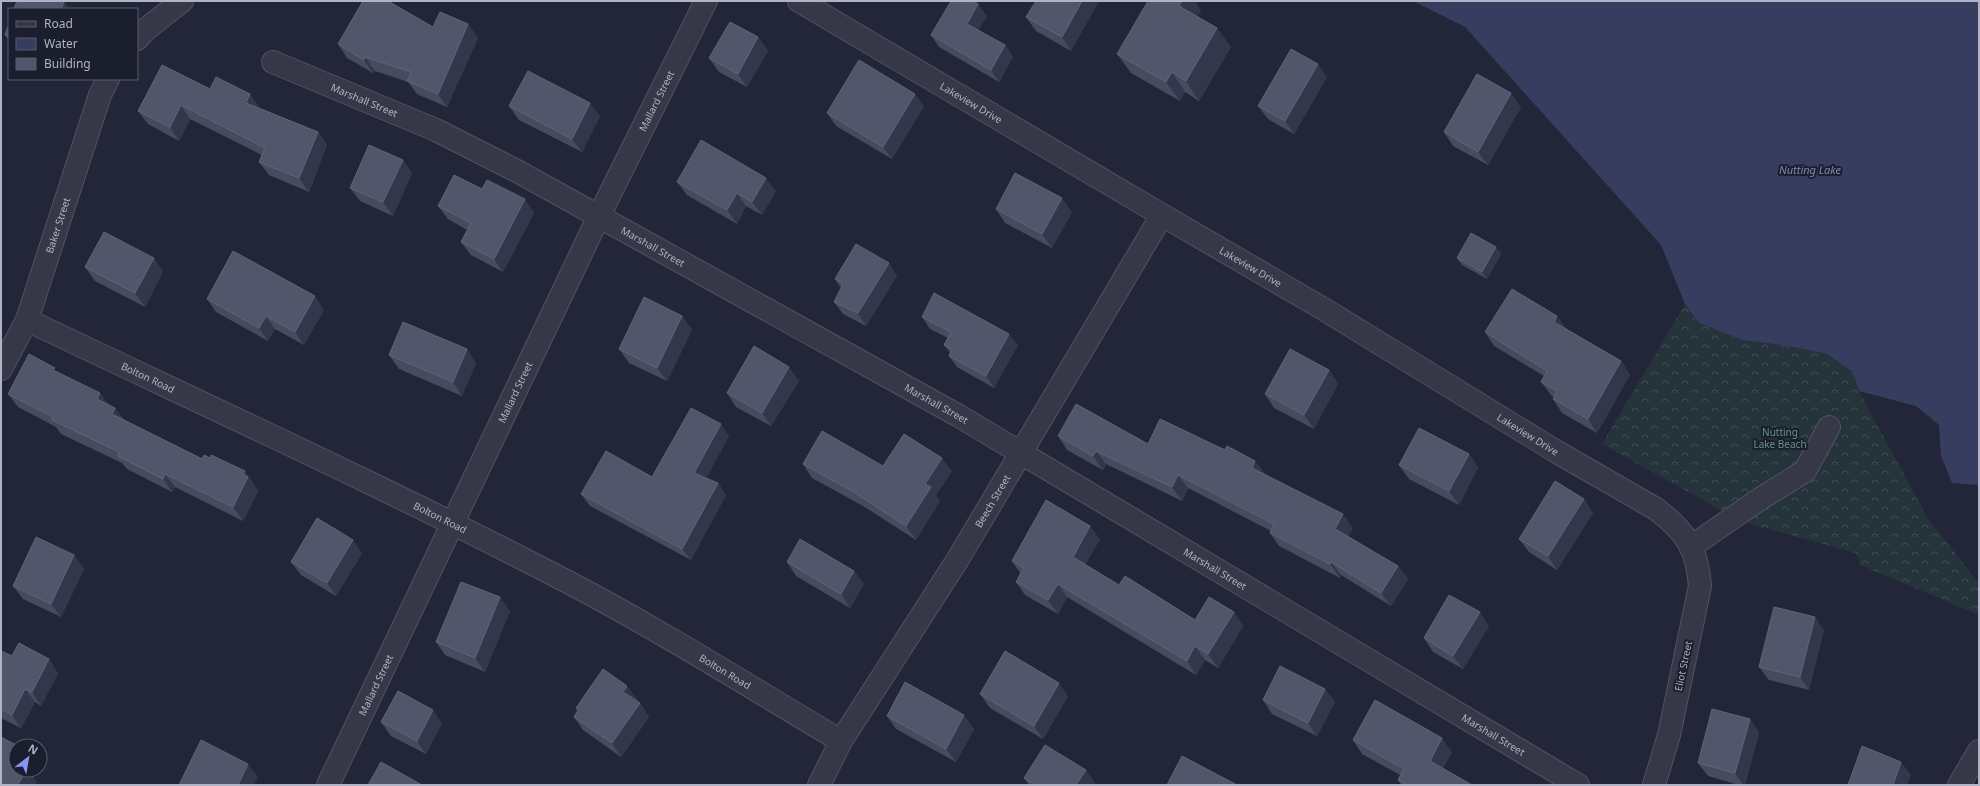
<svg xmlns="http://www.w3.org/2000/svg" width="1980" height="786" viewBox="0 0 1980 786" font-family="'Noto Sans',sans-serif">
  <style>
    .forest { fill: url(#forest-crowns) }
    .water { fill: #363d5e }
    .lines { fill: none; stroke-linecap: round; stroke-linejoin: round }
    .minor-casing { stroke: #505363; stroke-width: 24 }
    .minor { stroke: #363848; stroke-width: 22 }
    .wall { fill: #464b60 }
    .shaded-wall { fill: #33374b }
    .building { fill: #51566b; stroke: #606579 }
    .labels { text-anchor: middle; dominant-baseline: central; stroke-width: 4; stroke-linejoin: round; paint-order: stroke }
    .street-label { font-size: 10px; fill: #b0b3c5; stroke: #1b1e2d }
    .park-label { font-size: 10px; fill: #69947e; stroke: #1b1e2d }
    .water-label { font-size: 11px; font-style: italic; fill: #8189b0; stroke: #1b1e2d }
  </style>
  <defs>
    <pattern id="forest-crowns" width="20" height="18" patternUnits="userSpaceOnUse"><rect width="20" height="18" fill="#25333a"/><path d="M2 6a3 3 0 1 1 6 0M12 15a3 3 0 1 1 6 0" fill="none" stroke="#424e55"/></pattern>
  </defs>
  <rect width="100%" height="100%" fill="#222638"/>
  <path class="forest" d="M 1685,304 L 1699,323 L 1742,340 L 1789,346 L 1827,354 L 1853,372 L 1859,391 L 1927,517 L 1979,583 L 1979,615 L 1860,565 L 1856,553 L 1742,522 L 1602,444 Z"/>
  <path class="water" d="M 1413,1 L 1979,1 L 1979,485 L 1952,483 L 1941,456 L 1939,425 L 1916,406 L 1859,391 L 1853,372 L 1827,354 L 1789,346 L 1742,340 L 1699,323 L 1685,304 L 1661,245 L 1465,27 Z"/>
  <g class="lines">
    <g class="minor-casing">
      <g id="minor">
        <path id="s1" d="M 799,1 L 1162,215 L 1322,308 L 1557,452 L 1656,509 C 1686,532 1697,548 1700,586 L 1669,735 L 1654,785"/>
        <path d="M 137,39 L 145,30 L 182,1"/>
        <path id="s2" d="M 273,62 L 436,130 L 517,171 L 959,416 L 1578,785"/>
        <path id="s3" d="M 27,320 C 207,406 389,489 566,581 C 660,630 750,687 841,741"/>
        <path id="s4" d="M 1,369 L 27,320 L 100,95 L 108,79"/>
        <path d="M 1692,546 L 1760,499 L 1805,471 L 1829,427"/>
        <path id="s5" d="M 328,785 L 598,218 L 706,1"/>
        <path id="s6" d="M 819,785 L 841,741 L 958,559 L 1162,215"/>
        <path d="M 1959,785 L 1979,751"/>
      </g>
    </g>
    <use href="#minor" class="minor"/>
  </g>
  <path class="wall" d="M 1099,1 L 1071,51 L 1036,31 L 1026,17 Z
    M 1201,10 L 1197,16 L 1231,47 L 1199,101 L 1185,92 L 1180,101 L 1131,73 L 1117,54 Z
    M 987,16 L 978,30 L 1005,45 L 1013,57 L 999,82 L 939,47 L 931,35 Z
    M 9,24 L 9,41 L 5,35 Z
    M 468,24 L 478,38 L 447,107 L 417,94 L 408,82 L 375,71 L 373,73 L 347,58 L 338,44 L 433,27 Z
    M 758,37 L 768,51 L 747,87 L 719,72 L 709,58 Z
    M 1327,77 L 1294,134 L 1268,119 L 1258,106 Z
    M 210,89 L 260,108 L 259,108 L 318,132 L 327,145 L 309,192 L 269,175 L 259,162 L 262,155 L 190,119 L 179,141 L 148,124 L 138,111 Z
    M 1511,93 L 1521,107 L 1488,165 L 1453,146 L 1444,132 Z
    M 509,106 L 600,116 L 582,152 L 519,120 Z
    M 924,106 L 892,159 L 836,126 L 827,113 Z
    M 403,160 L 412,173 L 393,216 L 360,201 L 350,188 Z
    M 677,182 L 776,191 L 762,215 L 746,206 L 737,224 L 687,195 Z
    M 482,189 L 534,213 L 503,272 L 471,255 L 461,242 L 467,230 L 448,219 L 438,206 Z
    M 996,209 L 1072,212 L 1052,248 L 1005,223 Z
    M 1496,247 L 1501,254 L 1487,279 L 1462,265 L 1457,258 Z
    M 85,267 L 163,271 L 145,307 L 95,281 Z
    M 897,276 L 866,326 L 843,314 L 834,302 L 841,288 L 835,279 Z
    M 207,299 L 324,310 L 304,345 L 275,329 L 268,341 L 216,312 Z
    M 682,316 L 692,330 L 667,381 L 629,363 L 619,349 Z
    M 922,317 L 1018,345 L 994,388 L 957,367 L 949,356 L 950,353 L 944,345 L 948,338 L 930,329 Z
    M 1566,329 L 1621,361 L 1630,375 L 1597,433 L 1562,413 L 1553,399 L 1554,397 L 1551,395 L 1541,382 L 1544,376 L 1494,346 L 1485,332 Z
    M 467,349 L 476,363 L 462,396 L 399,369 L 389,355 Z
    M 1329,370 L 1338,384 L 1314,429 L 1274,408 L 1265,394 Z
    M 57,372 L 109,405 L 115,408 L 124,420 L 254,484 L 254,485 L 258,491 L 243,521 L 175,487 L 172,492 L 127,469 L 122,463 L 61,434 L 56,427 L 18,407 L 8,394 Z
    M 799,381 L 771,426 L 736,407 L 727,393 Z
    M 729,436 L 706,478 L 718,483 L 726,495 L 691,560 L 590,506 L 581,494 L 652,477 Z
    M 1058,436 L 1148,444 L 1225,450 L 1255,461 L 1265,474 L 1353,528 L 1348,536 L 1398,566 L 1408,579 L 1391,606 L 1341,575 L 1340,578 L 1279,546 L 1270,533 L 1271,531 L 1188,488 L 1182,501 L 1106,464 L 1103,470 L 1067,450 Z
    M 1469,454 L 1478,467 L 1459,505 L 1409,479 L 1399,465 Z
    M 803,464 L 883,466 L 952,471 L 936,495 L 940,501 L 916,540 L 863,506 L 812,478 Z
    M 1584,499 L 1593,513 L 1557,570 L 1529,552 L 1519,539 Z
    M 1100,539 L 1085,565 L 1119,585 L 1195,620 L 1234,612 L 1243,626 L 1218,668 L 1205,660 L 1196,675 L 1067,597 L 1058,614 L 1025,595 L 1016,582 L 1020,573 L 1012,561 Z
    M 362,553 L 336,596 L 301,575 L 291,562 Z
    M 74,555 L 84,569 L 61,617 L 23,599 L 13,586 Z
    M 787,562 L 864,584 L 850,608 L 796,576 Z
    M 510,611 L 485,672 L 445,655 L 436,642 Z
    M 1489,626 L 1463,669 L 1433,652 L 1424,638 Z
    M 1824,630 L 1809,690 L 1769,680 L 1759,667 Z
    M 1,651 L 12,656 L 58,673 L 41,706 L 35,702 L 21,728 L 1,718 Z
    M 1325,689 L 1335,702 L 1317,736 L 1272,714 L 1263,700 Z
    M 980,694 L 1068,696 L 1043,739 L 990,708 Z
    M 637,699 L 636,701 L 640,703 L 649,717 L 621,757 L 583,730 L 574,717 L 578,711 L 576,708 Z
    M 887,716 L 974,729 L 956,762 L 896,729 Z
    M 1750,719 L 1759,733 L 1745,785 L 1739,785 L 1708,776 L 1698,763 Z
    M 381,722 L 442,723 L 426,754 L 391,736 Z
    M 1353,740 L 1452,752 L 1443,768 L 1472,785 L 1401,785 L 1398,780 L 1400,775 L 1362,754 Z
    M 1086,770 L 1095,783 L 1094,785 L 1029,785 L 1024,778 Z"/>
  <path class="shaded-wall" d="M 1082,1 L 1099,1 L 1071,51 L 1062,37 Z
    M 1182,1 L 1195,1 L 1201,10 L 1192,25 L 1179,6 Z
    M 64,2 L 69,9 L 61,9 Z
    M 978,4 L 987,16 L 975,36 L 967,24 Z
    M 468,24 L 478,38 L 447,107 L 438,94 Z
    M 1217,28 L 1231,47 L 1199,101 L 1186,81 Z
    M 758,37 L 768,51 L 747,87 L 738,74 Z
    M 1005,45 L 1013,57 L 999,82 L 991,70 Z
    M 365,57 L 375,71 L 373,73 L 364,60 Z
    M 1318,64 L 1327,77 L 1294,134 L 1285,121 Z
    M 1172,72 L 1185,92 L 1180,101 L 1166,82 Z
    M 1511,93 L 1521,107 L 1488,165 L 1478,152 Z
    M 250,94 L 260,108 L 255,117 L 246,103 Z
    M 915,94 L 924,106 L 892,159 L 883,147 Z
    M 590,103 L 600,116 L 582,152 L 572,139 Z
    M 181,105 L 190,119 L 179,141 L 170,127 Z
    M 318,132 L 327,145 L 309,192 L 299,178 Z
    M 403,160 L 412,173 L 393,216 L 383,202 Z
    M 766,178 L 776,191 L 762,215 L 752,202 Z
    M 737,193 L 746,206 L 737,224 L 727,210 Z
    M 1062,198 L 1072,212 L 1052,248 L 1042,234 Z
    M 525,199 L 534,213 L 503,272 L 494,259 Z
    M 1496,247 L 1501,254 L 1487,279 L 1482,272 Z
    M 154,258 L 163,271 L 145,307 L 135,293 Z
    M 889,263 L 897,276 L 866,326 L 858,313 Z
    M 315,296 L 324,310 L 304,345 L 295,332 Z
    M 266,316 L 275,329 L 268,341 L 259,328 Z
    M 682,316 L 692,330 L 667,381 L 657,368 Z
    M 1557,316 L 1567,330 L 1554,322 Z
    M 1009,334 L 1018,345 L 994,388 L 986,376 Z
    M 467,349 L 476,363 L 462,396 L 453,382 Z
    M 1621,361 L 1630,375 L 1597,433 L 1588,419 Z
    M 789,367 L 799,381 L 771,426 L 762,413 Z
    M 1329,370 L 1338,384 L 1314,429 L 1304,415 Z
    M 100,393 L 110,406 L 97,399 Z
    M 115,408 L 124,421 L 112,414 Z
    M 721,424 L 729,436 L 703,485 L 694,473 Z
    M 1096,451 L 1106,464 L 1103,470 L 1093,456 Z
    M 1469,454 L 1478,467 L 1459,505 L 1449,491 Z
    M 942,458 L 952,471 L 936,495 L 940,501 L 916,540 L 906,526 L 925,484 Z
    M 1255,461 L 1265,474 L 1252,468 Z
    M 245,471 L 254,484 L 254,485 L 258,491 L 243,521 L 233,507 L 243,474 Z
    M 165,474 L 175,487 L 172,492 L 163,479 Z
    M 1178,475 L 1188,488 L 1182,501 L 1172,487 Z
    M 718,483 L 726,495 L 691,560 L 682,549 Z
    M 1584,499 L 1593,513 L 1557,570 L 1548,556 Z
    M 1343,514 L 1353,528 L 1345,542 L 1335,529 Z
    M 1090,526 L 1100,539 L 1082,570 L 1073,557 Z
    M 353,540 L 362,553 L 336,596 L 327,583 Z
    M 74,555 L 84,569 L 61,617 L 51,604 Z
    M 1331,562 L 1341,575 L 1340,578 L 1330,564 Z
    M 1398,566 L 1408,579 L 1391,606 L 1381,593 Z
    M 854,571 L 864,584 L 850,608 L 841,594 Z
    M 1058,584 L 1067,597 L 1058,614 L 1048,600 Z
    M 500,597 L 510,611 L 485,672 L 475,658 Z
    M 1234,612 L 1243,626 L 1218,668 L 1208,654 Z
    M 1480,612 L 1489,626 L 1463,669 L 1453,656 Z
    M 1815,617 L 1824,630 L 1809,690 L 1800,677 Z
    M 1195,646 L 1205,660 L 1196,675 L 1187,661 Z
    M 49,659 L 58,673 L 41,706 L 32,692 Z
    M 1059,683 L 1068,696 L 1043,739 L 1034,726 Z
    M 627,686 L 637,699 L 632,706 L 623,692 Z
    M 25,689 L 35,702 L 21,728 L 12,715 Z
    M 1325,689 L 1335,702 L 1317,736 L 1308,723 Z
    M 640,703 L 649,717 L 621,757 L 612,743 Z
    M 433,710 L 442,723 L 426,754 L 417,741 Z
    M 964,715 L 974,729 L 956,762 L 946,749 Z
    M 1750,719 L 1759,733 L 1745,785 L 1743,785 L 1735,773 Z
    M 1442,738 L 1452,752 L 1439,774 L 1430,761 Z
    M 1901,762 L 1911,775 L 1907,785 L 1893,785 Z
    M 248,764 L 258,777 L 254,785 L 238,785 Z
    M 23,770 L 31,770 L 30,772 L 37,782 L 35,785 L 18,785 Z
    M 1086,770 L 1095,783 L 1094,785 L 1076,785 Z"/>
  <path class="building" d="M 17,1 L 62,1 L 64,2 L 61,9 L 14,9 Z
    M 363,1 L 388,1 L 433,27 L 440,12 L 468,24 L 438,94 L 407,81 L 411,72 L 365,57 L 364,60 L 338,44 Z
    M 951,1 L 973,1 L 978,4 L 967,24 L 1005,45 L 991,70 L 931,35 Z
    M 1036,1 L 1082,1 L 1062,37 L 1026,17 Z
    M 1148,1 L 1182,1 L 1179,6 L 1217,28 L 1186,81 L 1172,72 L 1166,82 L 1117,54 Z
    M 730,22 L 758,37 L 738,74 L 709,58 Z
    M 9,24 L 9,37 L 5,35 Z
    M 1291,49 L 1318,64 L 1285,121 L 1258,106 Z
    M 859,60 L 915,94 L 883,147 L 827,113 Z
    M 162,65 L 210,89 L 216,77 L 250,94 L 246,103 L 318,132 L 299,178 L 259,162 L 265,148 L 181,105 L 170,127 L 138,111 Z
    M 528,71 L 590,103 L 572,139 L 509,106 Z
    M 1477,74 L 1511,93 L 1478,152 L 1444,132 Z
    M 701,140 L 766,178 L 752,202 L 737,193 L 727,210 L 677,182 Z
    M 369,145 L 403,160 L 383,202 L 350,188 Z
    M 1015,173 L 1062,198 L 1042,234 L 996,209 Z
    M 454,175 L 482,189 L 487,180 L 525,199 L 494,259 L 461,242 L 471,223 L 438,206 Z
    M 104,232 L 154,258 L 135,293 L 85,267 Z
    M 1471,233 L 1496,247 L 1482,272 L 1457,258 Z
    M 856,244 L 889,263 L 858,313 L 834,302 L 843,284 L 835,279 Z
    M 233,251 L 315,296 L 295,332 L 266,316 L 259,328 L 207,299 Z
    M 1512,289 L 1557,316 L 1554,322 L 1621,361 L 1588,419 L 1553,399 L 1557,391 L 1541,382 L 1547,371 L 1485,332 Z
    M 934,293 L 1009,334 L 986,376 L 949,356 L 952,349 L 944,345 L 951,332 L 922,317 Z
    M 644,297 L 682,316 L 657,368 L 619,349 Z
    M 403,322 L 467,349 L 453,382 L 389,355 Z
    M 754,346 L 789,367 L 762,413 L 727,393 Z
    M 1290,349 L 1329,370 L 1304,415 L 1265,394 Z
    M 29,354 L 55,368 L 53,370 L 100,393 L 97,399 L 115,408 L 112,414 L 202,459 L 204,455 L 210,458 L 211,455 L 245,471 L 243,474 L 248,477 L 233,507 L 165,474 L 163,479 L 118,456 L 119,452 L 52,420 L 53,417 L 8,394 Z
    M 1076,404 L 1148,444 L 1160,419 L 1225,450 L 1227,446 L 1255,461 L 1252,468 L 1343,514 L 1335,529 L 1398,566 L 1381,593 L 1331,562 L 1330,564 L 1270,533 L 1274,524 L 1178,475 L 1172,487 L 1096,451 L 1093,456 L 1058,436 Z
    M 691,408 L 721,424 L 694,473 L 718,483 L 682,549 L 581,494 L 606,451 L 652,477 Z
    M 1419,428 L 1469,454 L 1449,491 L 1399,465 Z
    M 822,431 L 883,466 L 904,434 L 942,458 L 925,484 L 931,487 L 906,526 L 854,492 L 803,464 Z
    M 1555,481 L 1584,499 L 1548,556 L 1519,539 Z
    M 1046,500 L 1090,526 L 1073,557 L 1119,585 L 1125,576 L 1195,620 L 1209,597 L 1234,612 L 1208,654 L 1195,646 L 1187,661 L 1058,584 L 1048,600 L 1016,582 L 1024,568 L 1012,561 Z
    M 317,518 L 353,540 L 327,583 L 291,562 Z
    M 36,537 L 74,555 L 51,604 L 13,586 Z
    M 800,539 L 854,571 L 841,594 L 787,562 Z
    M 461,582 L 500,597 L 475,658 L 436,642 Z
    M 1449,595 L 1480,612 L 1453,656 L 1424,638 Z
    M 1774,607 L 1815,617 L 1800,677 L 1759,667 Z
    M 19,643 L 49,659 L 32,692 L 25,689 L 12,715 L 1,709 L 1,651 L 12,656 Z
    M 1005,651 L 1059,683 L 1034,726 L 980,694 Z
    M 1280,666 L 1325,689 L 1308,723 L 1263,700 Z
    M 603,669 L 627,686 L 623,692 L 640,703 L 612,743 L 574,717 L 578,710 L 576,708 Z
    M 905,682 L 964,715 L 946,749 L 887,716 Z
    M 398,691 L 433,710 L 417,741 L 381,722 Z
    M 1375,700 L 1442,738 L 1430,761 L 1472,785 L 1407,785 L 1398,780 L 1404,769 L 1353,740 Z
    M 1712,709 L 1750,719 L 1735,773 L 1698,763 Z
    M 1,737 L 18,746 L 16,746 L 16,770 L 26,770 L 18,785 L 1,785 Z
    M 201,740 L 248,764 L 238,785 L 179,785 Z
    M 1045,745 L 1086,770 L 1076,785 L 1035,785 L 1024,778 Z
    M 1862,746 L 1901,762 L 1893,785 L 1848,785 Z
    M 1182,756 L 1237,785 L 1167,785 Z
    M 381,762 L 422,785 L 368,785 Z"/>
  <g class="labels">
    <g class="street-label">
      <text stroke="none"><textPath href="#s2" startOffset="99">Marshall Street</textPath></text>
      <text stroke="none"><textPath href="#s5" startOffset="759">Mallard Street</textPath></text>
      <text stroke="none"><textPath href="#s1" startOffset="200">Lakeview Drive</textPath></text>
      <text stroke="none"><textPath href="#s4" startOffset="155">Baker Street</textPath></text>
      <text stroke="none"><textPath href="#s2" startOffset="423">Marshall Street</textPath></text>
      <text stroke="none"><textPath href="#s1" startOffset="524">Lakeview Drive</textPath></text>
      <text stroke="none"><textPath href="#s3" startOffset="134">Bolton Road</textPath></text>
      <text stroke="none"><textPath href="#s5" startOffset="435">Mallard Street</textPath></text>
      <text stroke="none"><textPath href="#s2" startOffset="747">Marshall Street</textPath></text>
      <text stroke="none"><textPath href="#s1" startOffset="848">Lakeview Drive</textPath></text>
      <text stroke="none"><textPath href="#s6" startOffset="333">Beech Street</textPath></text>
      <text stroke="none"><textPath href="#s3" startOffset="458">Bolton Road</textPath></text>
      <text stroke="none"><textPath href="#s2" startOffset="1071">Marshall Street</textPath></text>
      <text transform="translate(1683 666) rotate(-78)">Eliot Street</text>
      <text stroke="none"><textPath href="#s3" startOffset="782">Bolton Road</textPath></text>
      <text stroke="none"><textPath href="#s5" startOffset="111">Mallard Street</textPath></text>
      <text stroke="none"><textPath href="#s2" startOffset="1395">Marshall Street</textPath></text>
    </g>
    <g class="park-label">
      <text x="1780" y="432">Nutting<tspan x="1780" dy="12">Lake Beach</tspan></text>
    </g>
    <g class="water-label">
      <text x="1810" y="169">Nutting Lake</text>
    </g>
  </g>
  <rect width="1980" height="786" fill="none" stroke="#b0b3c5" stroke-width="4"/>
  <rect x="8" y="8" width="130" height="72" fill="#1b1e2d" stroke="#575a6a"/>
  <rect x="16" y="21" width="20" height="6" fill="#363848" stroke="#575a6a"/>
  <text x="44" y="28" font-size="12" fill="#b0b3c5">Road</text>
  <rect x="16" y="38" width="20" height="12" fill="#363d5e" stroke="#575a6a"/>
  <text x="44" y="48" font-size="12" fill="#b0b3c5">Water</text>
  <rect x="16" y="58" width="20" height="12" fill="#51566b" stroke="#575a6a"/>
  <text x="44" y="68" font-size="12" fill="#b0b3c5">Building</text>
  <g transform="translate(28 758) rotate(31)"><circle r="19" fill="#1b1e2d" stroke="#575a6a"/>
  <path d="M0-3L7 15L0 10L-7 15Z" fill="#8895f2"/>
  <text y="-6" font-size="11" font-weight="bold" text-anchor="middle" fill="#b0b3c5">N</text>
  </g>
</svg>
